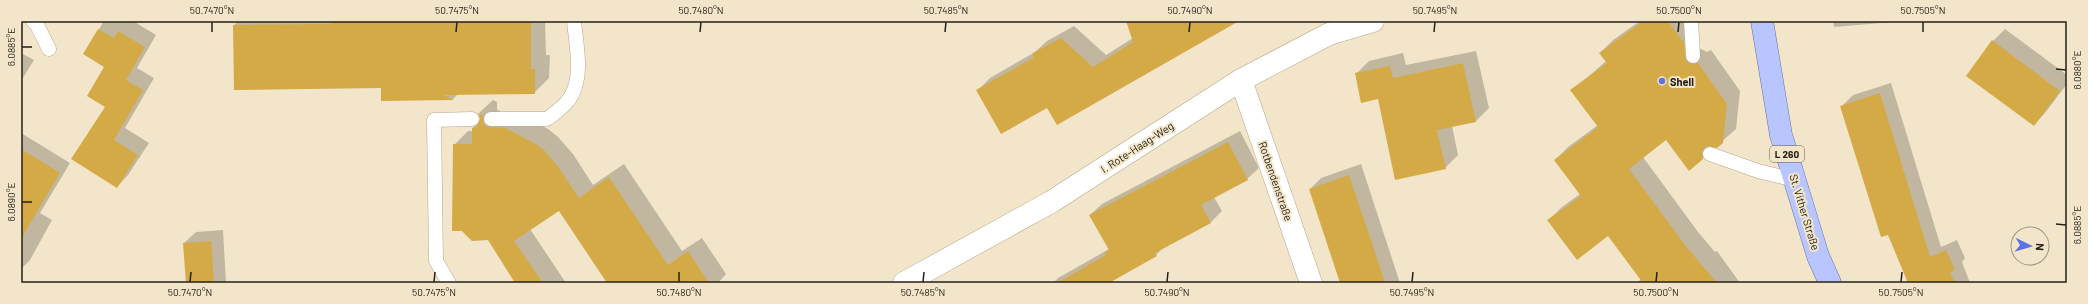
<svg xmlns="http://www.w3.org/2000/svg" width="2088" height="304" viewBox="0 0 2088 304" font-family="Barlow,sans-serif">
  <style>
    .shadow { fill: #0003 }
    .building { fill: #d4aa47 }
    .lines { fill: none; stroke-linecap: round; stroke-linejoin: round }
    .service-casing { stroke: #b4a78d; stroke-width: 15 }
    .minor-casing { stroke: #b4a78d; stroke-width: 23 }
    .primary-casing { stroke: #6673ac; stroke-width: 23 }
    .service { stroke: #fff; stroke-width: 14 }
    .minor { stroke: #fff; stroke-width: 22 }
    .primary { stroke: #b8c5fe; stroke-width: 22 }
    .ticks { fill: none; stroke: #252117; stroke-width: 1.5 }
    .poi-dot { fill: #5d71e8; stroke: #f2e5c9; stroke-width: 1.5 }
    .labels { text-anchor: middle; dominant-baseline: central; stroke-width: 4; stroke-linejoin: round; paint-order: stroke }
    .shield { fill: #f2e5c9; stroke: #625c4c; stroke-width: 1 }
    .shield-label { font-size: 10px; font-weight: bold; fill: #252117 }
    .poi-label { font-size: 11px; font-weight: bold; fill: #252117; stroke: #f2e5c9; text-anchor: start }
    .street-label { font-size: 11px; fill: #252117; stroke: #f2e5c9 }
    .neatline { fill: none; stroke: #252117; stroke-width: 1.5 }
    .ticks-label { font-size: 10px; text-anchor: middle; fill: #252117 }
  </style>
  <rect width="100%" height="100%" fill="#f2e5c9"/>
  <path class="shadow" d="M 104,21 L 133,21 L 156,35 L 137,68 L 154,78 L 125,128 L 149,143 L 128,175 L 117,187 L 107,107 L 105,66 L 84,54 Z
    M 238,21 L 545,21 L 546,55 L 550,55 L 549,78 L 534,93 L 458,94 L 453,99 L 382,100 L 382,87 L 234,25 Z
    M 1127,21 L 1235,21 L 1047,106 L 978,90 L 990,78 L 1035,52 L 1047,41 L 1074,26 L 1106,55 L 1133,38 Z
    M 1640,21 L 1690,21 L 1699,48 L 1707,52 L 1711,50 L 1740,91 L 1736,129 L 1703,158 L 1666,139 L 1643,157 L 1698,232 L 1715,252 L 1717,251 L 1740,283 L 1637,283 L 1641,279 L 1608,235 L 1549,220 L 1562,207 L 1580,194 L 1555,160 L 1568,147 L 1598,125 L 1572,91 L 1606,61 L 1600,53 L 1613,40 Z
    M 1833,21 L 1904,21 L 1834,27 Z
    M 2005,29 L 2067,75 L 2067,84 L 2045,113 L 2034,125 L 1993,41 Z
    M 1476,51 L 1489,108 L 1476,121 L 1452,126 L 1458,155 L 1445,168 L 1356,74 L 1369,61 L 1403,53 L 1406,65 Z
    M 21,53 L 34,60 L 21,81 Z
    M 1891,83 L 1941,247 L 1957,240 L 1965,258 L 1962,262 L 1970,283 L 1909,283 L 1842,106 L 1853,95 Z
    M 493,100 L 497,102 L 497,109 L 501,113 L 519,114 L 548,129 L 558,137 L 573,154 L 593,185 L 624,164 L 682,251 L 702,238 L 726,274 L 718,283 L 608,283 L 559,210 L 530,229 L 566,283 L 516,283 L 454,145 L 468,131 L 473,131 L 473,128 L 482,119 L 479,113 Z
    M 1240,131 L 1259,168 L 1247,179 L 1214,197 L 1222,211 L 1210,223 L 1164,247 L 1156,255 L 1107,283 L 1053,283 L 1058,278 L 1109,249 L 1090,215 L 1102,204 Z
    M 21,133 L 70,163 L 40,213 L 52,220 L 30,260 L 21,269 Z
    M 1361,164 L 1400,283 L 1343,283 L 1310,189 L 1321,178 Z
    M 223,230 L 226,283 L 187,283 L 184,243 L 196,232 Z"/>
  <path class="building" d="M 330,21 L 531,21 L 531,69 L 535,69 L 535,94 L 444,95 L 454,100 L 381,101 L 381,88 L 234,90 L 233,25 L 330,24 Z
    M 1126,21 L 1239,21 L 1057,125 L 1047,108 L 1001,134 L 976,90 L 1033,58 L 1033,53 L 1061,38 L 1093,67 L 1133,42 Z
    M 1643,21 L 1668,21 L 1684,43 L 1686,61 L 1693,64 L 1698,63 L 1727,104 L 1723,143 L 1717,148 L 1709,146 L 1705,147 L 1702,152 L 1703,159 L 1689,171 L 1666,140 L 1629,169 L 1685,245 L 1717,283 L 1643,283 L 1608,236 L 1577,260 L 1547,220 L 1581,196 L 1554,160 L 1598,127 L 1570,90 L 1607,63 L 1599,53 Z
    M 98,29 L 114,38 L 118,31 L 145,47 L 126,80 L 143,90 L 114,140 L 138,155 L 117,188 L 71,159 L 105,107 L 87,96 L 104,67 L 83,54 Z
    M 1992,40 L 2060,91 L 2034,126 L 1966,76 Z
    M 1463,63 L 1476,122 L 1437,130 L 1446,169 L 1395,180 L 1378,99 L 1361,103 L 1355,73 L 1390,66 L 1393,78 Z
    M 1880,93 L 1930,257 L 1946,250 L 1955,270 L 1950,272 L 1955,283 L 1908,283 L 1888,235 L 1881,237 L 1840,106 Z
    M 478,113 L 483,116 L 483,123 L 487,127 L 505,128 L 534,143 L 544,150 L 559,168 L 579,198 L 609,177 L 668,265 L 688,251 L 709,283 L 607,283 L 559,211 L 514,241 L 543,283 L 515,283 L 488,240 L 472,241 L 462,231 L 452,231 L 453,144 L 472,144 L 472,128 L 477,126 L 480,119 Z
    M 1228,142 L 1248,180 L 1201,205 L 1211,223 L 1155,253 L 1157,256 L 1109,283 L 1057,283 L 1106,255 L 1105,252 L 1109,250 L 1089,215 Z
    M 21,149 L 60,173 L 21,239 Z
    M 1349,175 L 1375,252 L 1385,283 L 1340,283 L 1309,189 Z
    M 211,241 L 214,283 L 186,283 L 183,243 Z"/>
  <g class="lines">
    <g class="service-casing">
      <path id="service" d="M 33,21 L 37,25 L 49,49
        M 1691,21 L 1693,56
        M 491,119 L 547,119 C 555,113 565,106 570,98 C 584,76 576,45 574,21
        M 1710,154 L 1758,171 L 1795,180
        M 449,283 L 436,261 L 434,120 L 472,119"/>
    </g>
    <g class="minor-casing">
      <path id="minor" d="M 1241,80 L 1311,283
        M 904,283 L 1051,202 L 1241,80 L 1329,34 L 1373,21"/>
    </g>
    <g class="primary-casing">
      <path id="primary" d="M 1762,21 L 1781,135 L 1818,256 L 1830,283"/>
    </g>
    <use href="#service" class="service"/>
    <use href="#minor" class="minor"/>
    <use href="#primary" class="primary"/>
  </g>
  <path class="ticks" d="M 212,32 L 212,22M 456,32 L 457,22M 700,32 L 701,22M 945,32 L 946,22M 1189,32 L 1190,22M 1434,32 L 1435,22M 1678,32 L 1679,22M 1923,32 L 1923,22M 22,47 L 32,47M 2056,69 L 2066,70M 22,202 L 32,202M 2056,224 L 2066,225M 190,282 L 191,272M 434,282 L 435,272M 679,282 L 679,272M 923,282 L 924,272M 1167,282 L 1168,272M 1412,282 L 1413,272M 1656,282 L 1657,272M 1901,282 L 1902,272"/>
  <circle class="poi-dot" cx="1662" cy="81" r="4"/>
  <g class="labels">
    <rect class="shield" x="1770" y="146" width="34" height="16" rx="3"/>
    <g class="shield-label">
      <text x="1787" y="154">L 260</text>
    </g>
    <g class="poi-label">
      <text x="1670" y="81">Shell</text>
    </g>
    <g class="street-label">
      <text transform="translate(1137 147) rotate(-33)">I. Rote-Haag-Weg</text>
      <text transform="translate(1276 181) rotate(71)">Rotbendenstraße</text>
      <text transform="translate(1805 212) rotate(73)">St. Vither Straße</text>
    </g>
  </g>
  <rect width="2088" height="304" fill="none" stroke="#f2e5c9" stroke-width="44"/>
  <g transform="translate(2030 246) rotate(95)"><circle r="19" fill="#f2e5c9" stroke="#a09782"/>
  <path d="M0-3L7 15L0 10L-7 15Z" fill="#5d71e8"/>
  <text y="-6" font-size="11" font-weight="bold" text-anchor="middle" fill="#252117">N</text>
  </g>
  <rect x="22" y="22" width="2044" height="260" class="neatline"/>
  <g class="ticks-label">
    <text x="212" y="14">50.7470°N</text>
    <text x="457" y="14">50.7475°N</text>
    <text x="701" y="14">50.7480°N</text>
    <text x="946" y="14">50.7485°N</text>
    <text x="1190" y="14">50.7490°N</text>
    <text x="1435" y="14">50.7495°N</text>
    <text x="1679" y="14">50.7500°N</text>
    <text x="1923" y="14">50.7505°N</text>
    <text transform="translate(11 47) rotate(-90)" y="4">6.0885°E</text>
    <text transform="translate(2077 70) rotate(-90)" y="4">6.0880°E</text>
    <text transform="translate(11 202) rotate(-90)" y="4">6.0890°E</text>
    <text transform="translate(2077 225) rotate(-90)" y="4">6.0885°E</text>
    <text x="190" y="296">50.7470°N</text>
    <text x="434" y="296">50.7475°N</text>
    <text x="679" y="296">50.7480°N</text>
    <text x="923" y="296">50.7485°N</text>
    <text x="1167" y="296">50.7490°N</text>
    <text x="1412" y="296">50.7495°N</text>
    <text x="1656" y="296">50.7500°N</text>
    <text x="1901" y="296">50.7505°N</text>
  </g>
</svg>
